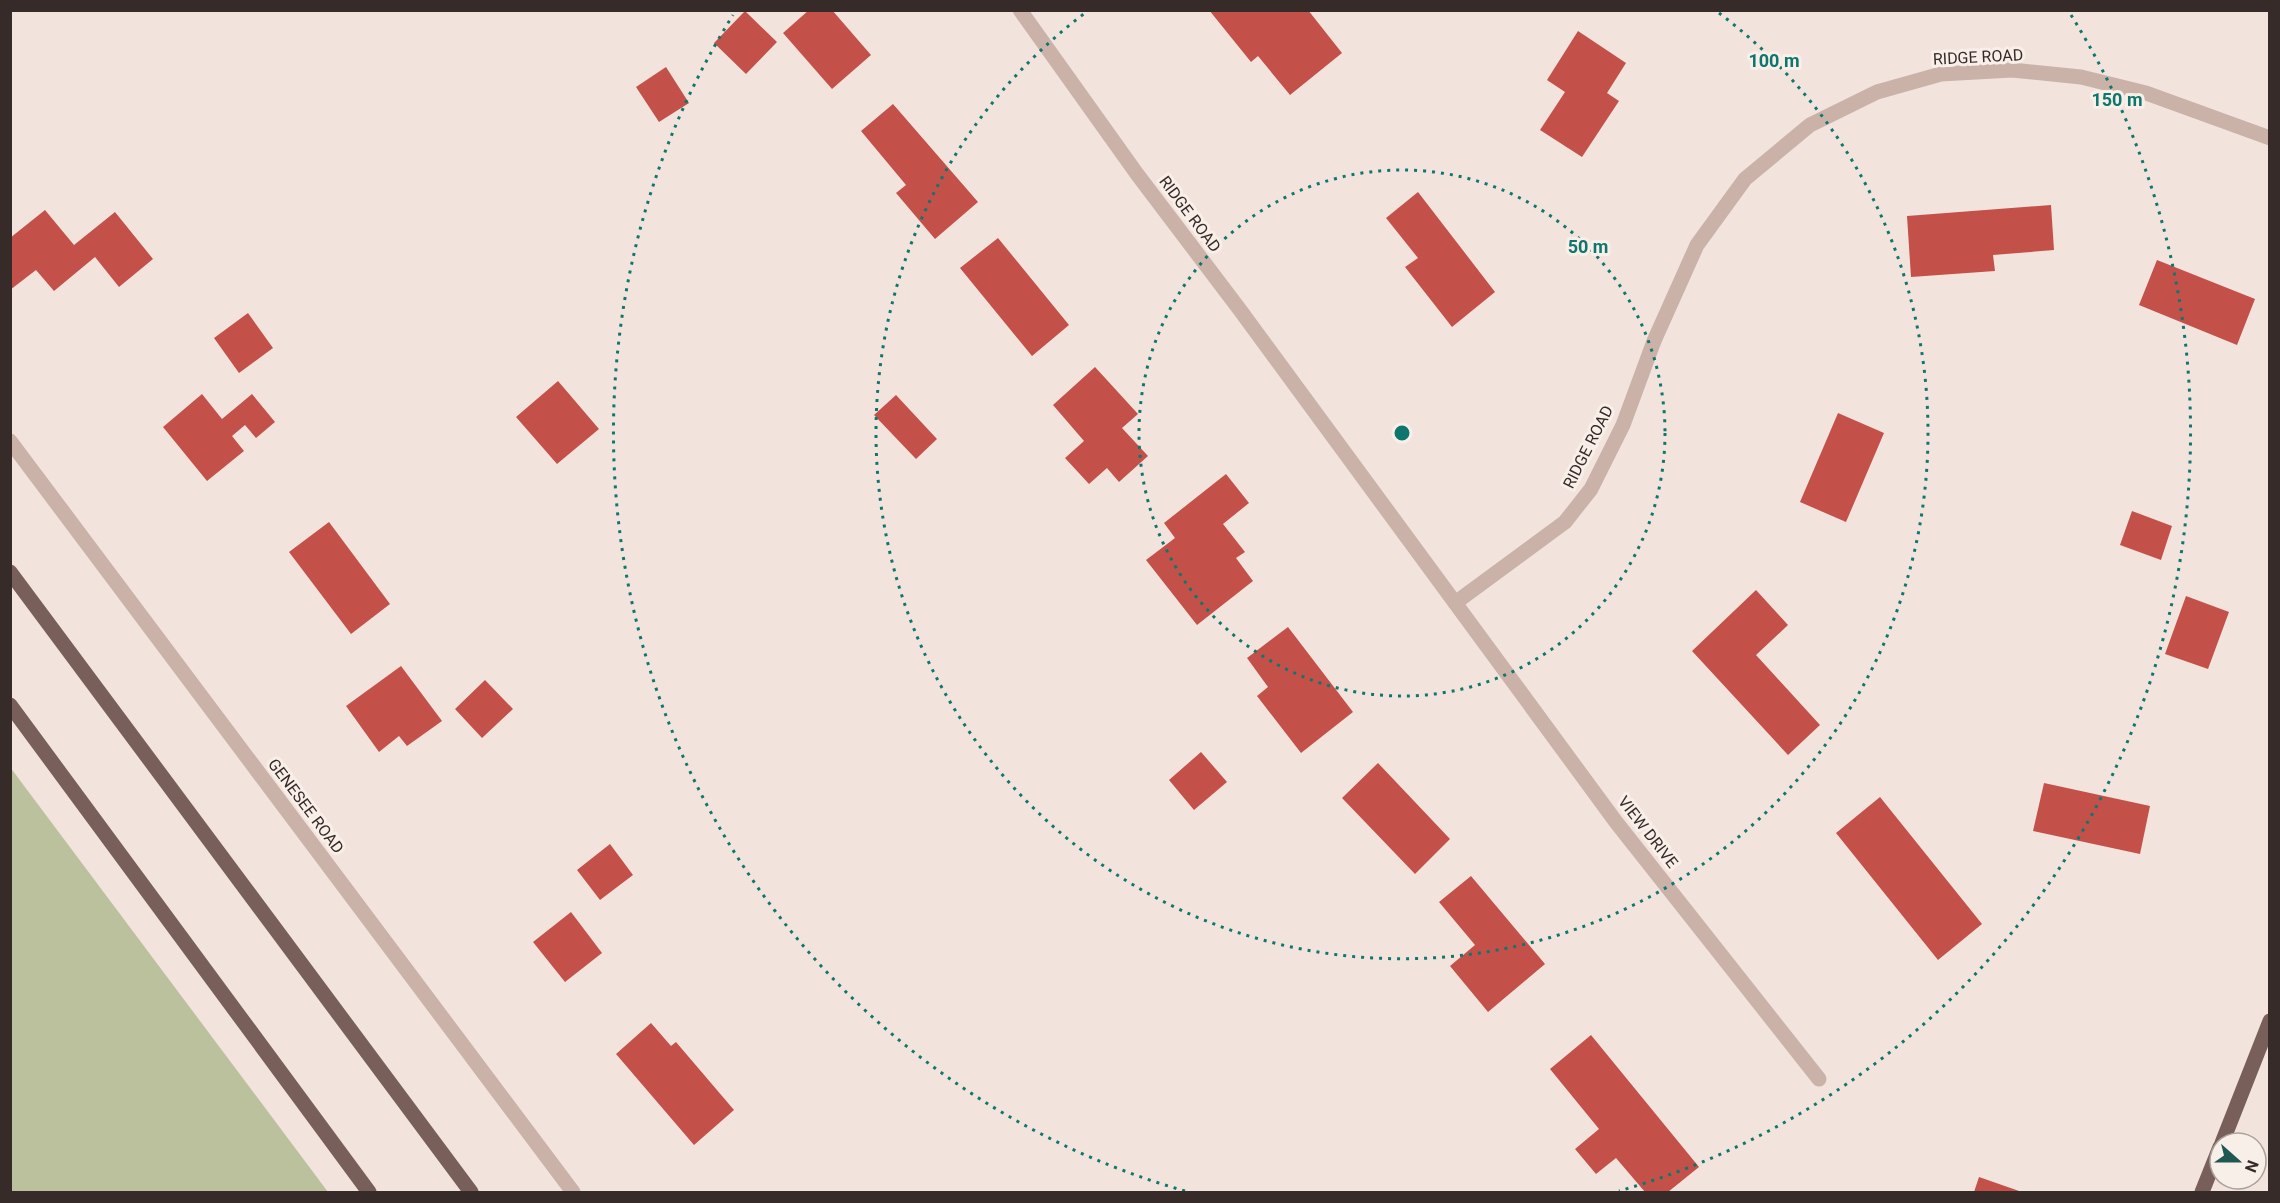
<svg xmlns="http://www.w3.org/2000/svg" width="2280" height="1203" viewBox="0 0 2280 1203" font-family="Roboto,sans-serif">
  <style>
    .green { fill: #bbc19d }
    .building { fill: #c35149 }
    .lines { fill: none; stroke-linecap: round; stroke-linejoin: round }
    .minor { stroke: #cab2a9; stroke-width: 15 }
    .major { stroke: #785f5a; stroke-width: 15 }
    .ring { fill: none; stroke: #0f766e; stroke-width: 3; stroke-dasharray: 3 6 }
    .labels { text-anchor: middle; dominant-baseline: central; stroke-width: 6; stroke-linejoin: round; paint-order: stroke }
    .street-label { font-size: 16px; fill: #372b29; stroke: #f9efe9 }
    .centre { fill: #0f766e; stroke: #f9efe9; stroke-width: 3 }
    .ring-label { font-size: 18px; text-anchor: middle; font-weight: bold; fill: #0f766e; stroke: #f9efe9; stroke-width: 6; stroke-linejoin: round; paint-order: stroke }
  </style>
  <rect width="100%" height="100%" fill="#f2e4dd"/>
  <path class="green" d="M 10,767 L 328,1192 L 11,1192 Z"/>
  <path class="building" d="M 809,10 L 832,10 L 871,55 L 832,89 L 783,33 Z
    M 1209,10 L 1308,10 L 1342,53 L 1290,95 L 1258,56 L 1251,62 Z
    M 745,11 L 777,42 L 746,74 L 714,43 Z
    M 1578,31 L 1626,63 L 1607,93 L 1619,101 L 1582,157 L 1540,130 L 1565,92 L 1547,80 Z
    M 666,67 L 689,103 L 659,122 L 636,87 Z
    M 893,104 L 978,202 L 935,239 L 896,193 L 906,185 L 861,131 Z
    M 1418,192 L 1495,292 L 1452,327 L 1405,267 L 1418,258 L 1386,218 Z
    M 2051,205 L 2054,250 L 1993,255 L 1995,271 L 1911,277 L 1907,216 Z
    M 45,210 L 74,245 L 115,212 L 153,259 L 119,287 L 95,257 L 54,291 L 36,270 L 10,290 L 10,238 Z
    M 998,238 L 1069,325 L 1032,356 L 960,268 Z
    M 2157,260 L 2255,299 L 2237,345 L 2139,305 Z
    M 248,313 L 273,348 L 239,373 L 214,338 Z
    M 1095,367 L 1138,414 L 1122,428 L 1148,456 L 1119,482 L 1107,468 L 1089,484 L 1065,458 L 1084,441 L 1053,405 Z
    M 558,381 L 599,429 L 557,464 L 516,417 Z
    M 202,394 L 222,419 L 252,394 L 275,422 L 256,438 L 245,425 L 232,436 L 244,451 L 207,481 L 163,427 Z
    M 896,395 L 937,439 L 916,459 L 874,415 Z
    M 1838,413 L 1884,433 L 1846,522 L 1800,502 Z
    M 1226,474 L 1249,503 L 1223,524 L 1245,552 L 1236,558 L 1253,581 L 1197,625 L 1146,560 L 1175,538 L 1164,523 Z
    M 2132,511 L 2172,526 L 2161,560 L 2120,545 Z
    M 329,522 L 390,604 L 351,634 L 289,552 Z
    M 1756,590 L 1788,625 L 1756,655 L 1820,725 L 1788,755 L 1692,651 Z
    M 2186,596 L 2229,612 L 2208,669 L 2165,654 Z
    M 1288,627 L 1353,712 L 1301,753 L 1257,696 L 1268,687 L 1247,658 Z
    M 401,666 L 442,721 L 407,746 L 399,736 L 379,752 L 346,706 Z
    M 485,680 L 513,709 L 482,738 L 455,709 Z
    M 1201,752 L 1227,782 L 1194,810 L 1169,780 Z
    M 1378,763 L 1450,839 L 1415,874 L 1342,798 Z
    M 2044,783 L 2150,806 L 2140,854 L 2033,831 Z
    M 1880,797 L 1982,924 L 1938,960 L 1836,833 Z
    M 610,844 L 633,875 L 600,900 L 577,870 Z
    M 1471,876 L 1545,964 L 1488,1012 L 1450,966 L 1475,945 L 1439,902 Z
    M 571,912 L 602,953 L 565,982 L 533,942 Z
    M 651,1023 L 671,1046 L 676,1042 L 734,1110 L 694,1145 L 616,1054 Z
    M 1591,1035 L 1699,1167 L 1668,1192 L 1645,1192 L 1616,1158 L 1596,1174 L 1575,1149 L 1599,1129 L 1550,1069 Z
    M 1979,1177 L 2022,1192 L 1974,1192 Z"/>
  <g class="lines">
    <path class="minor" d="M 1020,10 L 1137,174 L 1240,310 L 1616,822 L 1819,1079
      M 10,441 L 573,1192
      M 1455,603 L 1565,522 L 1591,489 L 1623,425 L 1654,341 L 1697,245 L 1745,179 L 1810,125 L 1877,92 L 1941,74 L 2012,70 L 2081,77 L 2146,93 L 2270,138"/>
    <path class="major" d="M 10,572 L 471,1192
      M 10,705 L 369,1192
      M 2222,1143 L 2270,1021
      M 2202,1192 L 2220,1147"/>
  </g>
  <g class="ring">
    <circle cx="1402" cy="433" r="263"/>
    <path d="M1719 13A526 526 0 1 1 1085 13"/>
    <path d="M1185 1191A789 789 0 0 1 733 15M2071 15A789 789 0 0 1 1619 1191"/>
  </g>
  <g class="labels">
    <g class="street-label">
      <text transform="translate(1978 57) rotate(-3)">RIDGE ROAD</text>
      <text transform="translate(1190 214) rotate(53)">RIDGE ROAD</text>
      <text transform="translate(1588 447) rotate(-63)">RIDGE ROAD</text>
      <text transform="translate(306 806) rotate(53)">GENESEE ROAD</text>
      <text transform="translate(1648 832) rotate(52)">VIEW DRIVE</text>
    </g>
  </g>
  <circle cx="1402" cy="433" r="9" class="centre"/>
  <g class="ring-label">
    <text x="1774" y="67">100 m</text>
    <text x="2117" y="106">150 m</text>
    <text x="1588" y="253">50 m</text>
  </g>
  <rect width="2280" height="1203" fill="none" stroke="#372b29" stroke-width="24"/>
  <g transform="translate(2238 1161) rotate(111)"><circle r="28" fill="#f9efe9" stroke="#aba19c" stroke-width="1.5"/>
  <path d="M0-4.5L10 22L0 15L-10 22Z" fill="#1f5851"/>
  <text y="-9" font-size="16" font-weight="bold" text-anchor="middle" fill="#372b29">N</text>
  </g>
</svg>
